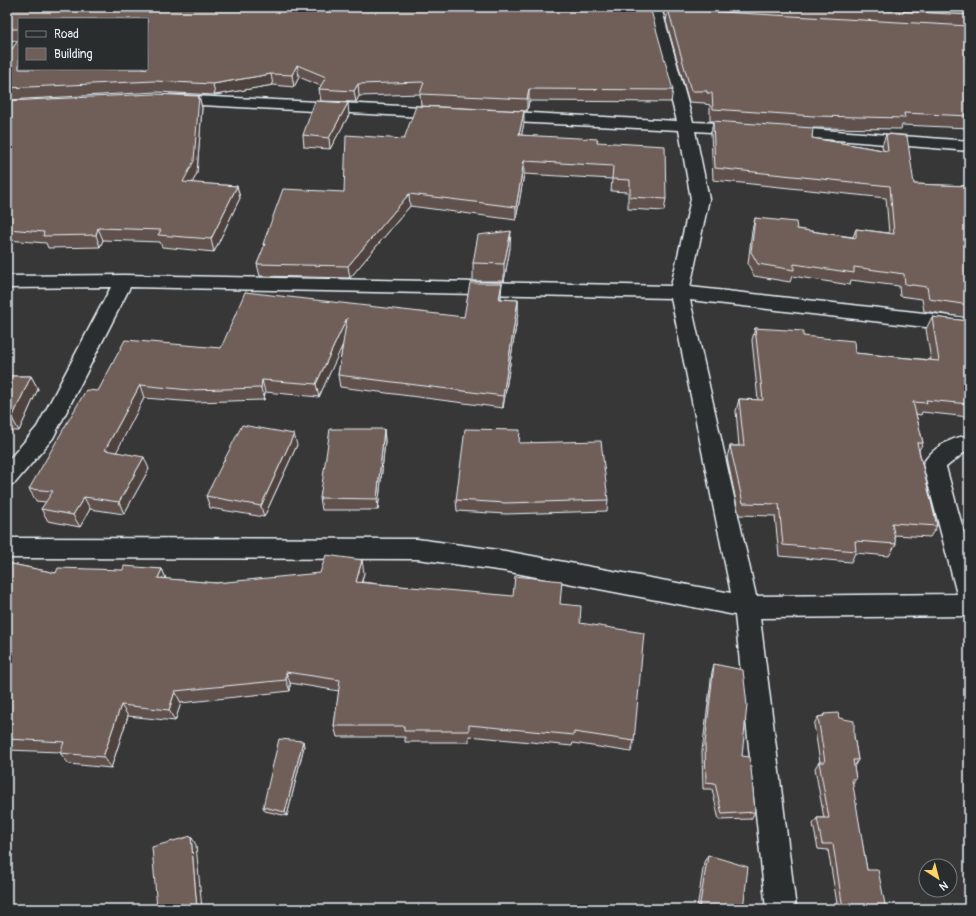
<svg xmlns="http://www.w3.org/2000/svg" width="976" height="916" viewBox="0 0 976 916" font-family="Pangolin,sans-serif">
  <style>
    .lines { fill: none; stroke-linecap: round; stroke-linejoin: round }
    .minor-casing { stroke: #e8f1f8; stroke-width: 3 }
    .minor { fill: #2a2d2e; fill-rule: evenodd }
    .wall { fill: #60514d; stroke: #e8f1f8; fill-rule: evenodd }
    .shaded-wall { fill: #4e423e; stroke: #e8f1f8 }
    .building { fill: #705e59; stroke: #e8f1f8 }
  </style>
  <rect width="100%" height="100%" fill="#383737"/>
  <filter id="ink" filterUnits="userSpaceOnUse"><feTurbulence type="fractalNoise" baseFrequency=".025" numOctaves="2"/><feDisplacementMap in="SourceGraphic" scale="8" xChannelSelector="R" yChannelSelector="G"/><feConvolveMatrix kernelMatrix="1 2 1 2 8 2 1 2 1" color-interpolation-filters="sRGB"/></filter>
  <g filter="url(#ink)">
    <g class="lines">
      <g class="minor-casing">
        <path id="minor" d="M 647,7 L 661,7 L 693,122 L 742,124 L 748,126 L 750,129 L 748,132 L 742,134 L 695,131 L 709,199 L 690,287 L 969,318 L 969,332 L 690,300 L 756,596 L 957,594 L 923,464 C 931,449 952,436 969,436 L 969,452 L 965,452 L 946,467 L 969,551 L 969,616 L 760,618 L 796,909 L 766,909 L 735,615 L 505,571 L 417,559 L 7,558 L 7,538 L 417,539 L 505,551 L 731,593 L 671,298 L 130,287 L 53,438 L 15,483 L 7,486 L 7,462 L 37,427 L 111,287 L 7,288 L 7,276 L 124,275 L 671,286 L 691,199 L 679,130 L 495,121 L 489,119 L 487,116 L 489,113 L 495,111 L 677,121 Z
          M 170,95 L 443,108 L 449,110 L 451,113 L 449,116 L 443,118 L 165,103 L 162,100 L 165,97 Z
          M 783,127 L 969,141 L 969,151 L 777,135 L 775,132 L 777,129 Z"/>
      </g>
      <use href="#minor" class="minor"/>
    </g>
    <path class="wall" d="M 7,7 L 673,90 L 671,102 L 529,101 L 527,111 L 421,106 L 420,94 L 359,96 L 356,102 L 321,101 L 319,89 L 321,86 L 299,77 L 294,87 L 273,85 L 215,95 L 157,92 L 7,100 L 7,56 L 18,41 L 7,40 ZM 19,19 L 147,69 L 19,69 Z
      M 662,7 L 969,7 L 969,128 L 902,125 L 901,129 L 811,128 L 812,138 L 883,150 L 882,146 L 886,134 L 914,184 L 969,186 L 969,318 L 924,311 L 922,299 L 900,296 L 899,286 L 851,280 L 850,285 L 792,276 L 790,282 L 754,276 L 748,264 L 752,230 L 755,218 L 797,229 L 853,237 L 856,229 L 889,233 L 886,198 L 713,180 L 711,133 L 713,121 L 710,121 L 710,105 L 705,104 L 705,103 L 689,102 L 666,21 L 668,10 L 663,10 Z
      M 199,96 L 202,108 L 197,173 L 192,183 L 237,186 L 240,198 L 214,252 L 162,247 L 160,242 L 103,240 L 100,247 L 48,248 L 46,243 L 7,240 L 7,101 Z
      M 349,115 L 330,149 L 304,147 L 303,135 Z
      M 524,123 L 521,135 L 597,142 L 666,199 L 664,211 L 628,209 L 628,192 L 611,191 L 612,179 L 524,174 L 516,220 L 410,206 L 350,278 L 260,276 L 257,264 L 264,248 L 263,244 L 344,192 L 404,139 Z
      M 510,248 L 504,281 L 473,281 L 473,263 Z
      M 501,296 L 501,299 L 518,300 L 518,313 L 503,408 L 340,387 L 338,375 L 343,343 L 319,397 L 265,392 L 264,400 L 194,402 L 144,398 L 116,452 L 149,469 L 124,514 L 90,509 L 80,527 L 48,521 L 41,509 L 46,502 L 36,501 L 29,489 L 98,391 L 221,348 L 464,317 Z
      M 932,317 L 969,321 L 969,417 L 922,412 L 921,415 L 916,414 L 923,443 L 919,450 L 937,526 L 930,537 L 894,535 L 896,544 L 889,556 L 855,553 L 851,562 L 779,556 L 775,516 L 739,515 L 727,458 L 730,446 L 739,446 L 736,411 L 739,399 L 758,400 L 752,340 L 755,328 L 803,336 L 855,353 L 931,360 L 926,329 Z
      M 7,376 L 31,376 L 38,389 L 19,431 L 11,431 L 7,437 Z
      M 384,429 L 385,441 L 378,510 L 322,510 L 320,498 Z
      M 520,443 L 608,500 L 607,511 L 506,514 L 457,511 L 456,500 Z
      M 297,445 L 264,517 L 210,508 L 206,496 Z
      M 7,563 L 56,573 L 162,569 L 166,579 L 216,583 L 364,573 L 362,582 L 560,604 L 580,623 L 634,741 L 631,752 L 573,743 L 572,746 L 469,736 L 469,742 L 405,742 L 405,737 L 337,737 L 334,726 L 339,691 L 290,683 L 290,691 L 181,703 L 175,721 L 128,716 L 111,768 L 69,764 L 60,753 L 60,752 L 7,750 Z
      M 714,664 L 742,756 L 755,812 L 751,819 L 719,820 L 712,789 L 703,789 L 702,751 L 712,672 Z
      M 824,714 L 839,718 L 854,736 L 858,760 L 854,767 L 856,779 L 852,784 L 867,870 L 886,909 L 838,909 L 828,850 L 818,849 L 813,824 L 817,818 L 824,818 L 815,768 L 819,762 L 820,762 L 814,724 L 818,717 L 823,716 Z
      M 304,746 L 287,816 L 265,811 L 263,807 Z
      M 708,855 L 743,909 L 697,909 L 704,862 Z"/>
    <path class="shaded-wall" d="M 297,65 L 299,77 L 294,87 L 292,75 Z
      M 271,74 L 273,85 L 215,95 L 213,84 Z
      M 358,84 L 359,96 L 356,102 L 354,91 Z
      M 529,89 L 529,101 L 527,111 L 527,99 Z
      M 199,96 L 202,108 L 197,173 L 187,194 L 183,182 Z
      M 348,103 L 349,115 L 330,149 L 329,138 Z
      M 524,111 L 524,123 L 519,147 L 519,135 Z
      M 524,161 L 524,174 L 516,220 L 516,207 Z
      M 237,186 L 240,198 L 214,252 L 211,239 Z
      M 409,194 L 410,206 L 350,278 L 348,266 Z
      M 98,228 L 103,240 L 100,247 L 96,235 Z
      M 511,231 L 510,248 L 504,281 L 504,264 Z
      M 502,283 L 501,296 L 499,311 L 499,299 Z
      M 518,300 L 518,313 L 503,408 L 503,396 Z
      M 347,318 L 349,331 L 319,397 L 316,384 Z
      M 31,376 L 38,389 L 19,431 L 12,418 Z
      M 262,380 L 265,392 L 264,400 L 261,388 Z
      M 140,385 L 144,398 L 111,463 L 105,450 Z
      M 7,424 L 11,431 L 7,437 Z
      M 384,429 L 385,441 L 378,510 L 377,499 Z
      M 294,434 L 297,445 L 264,517 L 261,506 Z
      M 144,457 L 149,469 L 124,514 L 119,502 Z
      M 84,497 L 90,509 L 80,527 L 73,515 Z
      M 362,560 L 364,573 L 358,594 L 356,582 Z
      M 162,569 L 167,581 L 158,578 Z
      M 286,672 L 290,683 L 290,691 L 286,680 Z
      M 175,691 L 181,703 L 175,721 L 169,710 Z
      M 121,705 L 128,716 L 111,768 L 103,757 Z
      M 303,741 L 304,746 L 287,816 L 285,812 Z
      M 191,836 L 196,845 L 202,909 L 197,909 Z"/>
    <path class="building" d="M 7,7 L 650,7 L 673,90 L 529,89 L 527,99 L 420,94 L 424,82 L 358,84 L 354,91 L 319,89 L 326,77 L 297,65 L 292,75 L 271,74 L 213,84 L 154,81 L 7,88 L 7,56 L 19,39 L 19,69 L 147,69 L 147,19 L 19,19 L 19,29 L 7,29 Z
      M 823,7 L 969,7 L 969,15 Z
      M 668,9 L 969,26 L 969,116 L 904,113 L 905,118 L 814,116 L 713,109 L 712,93 L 707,93 L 707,91 L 691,91 Z
      M 154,94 L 199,96 L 194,161 L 183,182 L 237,186 L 211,239 L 158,235 L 161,230 L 98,228 L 96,235 L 43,236 L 44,232 L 7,229 L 7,101 Z
      M 315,101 L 348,103 L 329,138 L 303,135 Z
      M 416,106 L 524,111 L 519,135 L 598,139 L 597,142 L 665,146 L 666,199 L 630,197 L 630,180 L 612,179 L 613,166 L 524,161 L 516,207 L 409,194 L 348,266 L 257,264 L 265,244 L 263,244 L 283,189 L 344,192 L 346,135 L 404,139 Z
      M 713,121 L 813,128 L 812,138 L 888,151 L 886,134 L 907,136 L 914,184 L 969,186 L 969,305 L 929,299 L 927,287 L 905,284 L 904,274 L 854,267 L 854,273 L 794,264 L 794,270 L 758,264 L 751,252 L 755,218 L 796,222 L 797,229 L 856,238 L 856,229 L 894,234 L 890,186 L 715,168 Z
      M 511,231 L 504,264 L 473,263 L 478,235 Z
      M 470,283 L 502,283 L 499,299 L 518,300 L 503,396 L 338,375 L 347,318 L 316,384 L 262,380 L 261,388 L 189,390 L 140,385 L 105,450 L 144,457 L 119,502 L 84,497 L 73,515 L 41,509 L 53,491 L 29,489 L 86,390 L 98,391 L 125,340 L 221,348 L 245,292 L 464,317 Z
      M 932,317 L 969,321 L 969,404 L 926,400 L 927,403 L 913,402 L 923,443 L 917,443 L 937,526 L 892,523 L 896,544 L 855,541 L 856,551 L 783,545 L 779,504 L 743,503 L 730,446 L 744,446 L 739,399 L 763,400 L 755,328 L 803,331 L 803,336 L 854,341 L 855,353 L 939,361 Z
      M 7,376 L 31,376 L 12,418 L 7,418 Z
      M 242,425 L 294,434 L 261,506 L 206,496 Z
      M 330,429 L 384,429 L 377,499 L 320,498 Z
      M 465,429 L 520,430 L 519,443 L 601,441 L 608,500 L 506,503 L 456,500 Z
      M 326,555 L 362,560 L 356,582 L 513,596 L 515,576 L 562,581 L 560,604 L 581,606 L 580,623 L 644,633 L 634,741 L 574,732 L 574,735 L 469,725 L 469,731 L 404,731 L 404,726 L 334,726 L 340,680 L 286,672 L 286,680 L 175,691 L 169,710 L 121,705 L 103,757 L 60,753 L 64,742 L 7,739 L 7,563 L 56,573 L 58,568 L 123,570 L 124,566 L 162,569 L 158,578 L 216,583 L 320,573 Z
      M 714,664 L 743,670 L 747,705 L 742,756 L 750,757 L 755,812 L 722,814 L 715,783 L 706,782 L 705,744 Z
      M 838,713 L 839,718 L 854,721 L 854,736 L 858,760 L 853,760 L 856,779 L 852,779 L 867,870 L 878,870 L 886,909 L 843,909 L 833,844 L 822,844 L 817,818 L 829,818 L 819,762 L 825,762 L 818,717 L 824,716 L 824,714 Z
      M 279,739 L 303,741 L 285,812 L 263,807 Z
      M 191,836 L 197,909 L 157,909 L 152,847 Z
      M 708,855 L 748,867 L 743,909 L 699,909 Z"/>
  </g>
  <rect width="976" height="916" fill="none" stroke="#2a2d2e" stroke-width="24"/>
  <rect x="12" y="12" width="952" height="892" fill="none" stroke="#e8f1f8" stroke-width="1.5" filter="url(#ink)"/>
  <rect x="18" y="18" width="130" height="52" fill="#2a2d2e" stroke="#767b7f"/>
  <rect x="26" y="31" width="20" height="6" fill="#2a2d2e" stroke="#767b7f"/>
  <text x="54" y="38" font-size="12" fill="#e8f1f8">Road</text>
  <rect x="26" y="48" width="20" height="12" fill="#705e59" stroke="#767b7f"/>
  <text x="54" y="58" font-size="12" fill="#e8f1f8">Building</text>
  <g transform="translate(938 878) rotate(144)"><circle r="19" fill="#2a2d2e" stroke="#767b7f"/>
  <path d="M0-3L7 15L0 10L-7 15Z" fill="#ffd166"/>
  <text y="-6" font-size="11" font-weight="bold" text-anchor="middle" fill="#e8f1f8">N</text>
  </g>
</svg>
